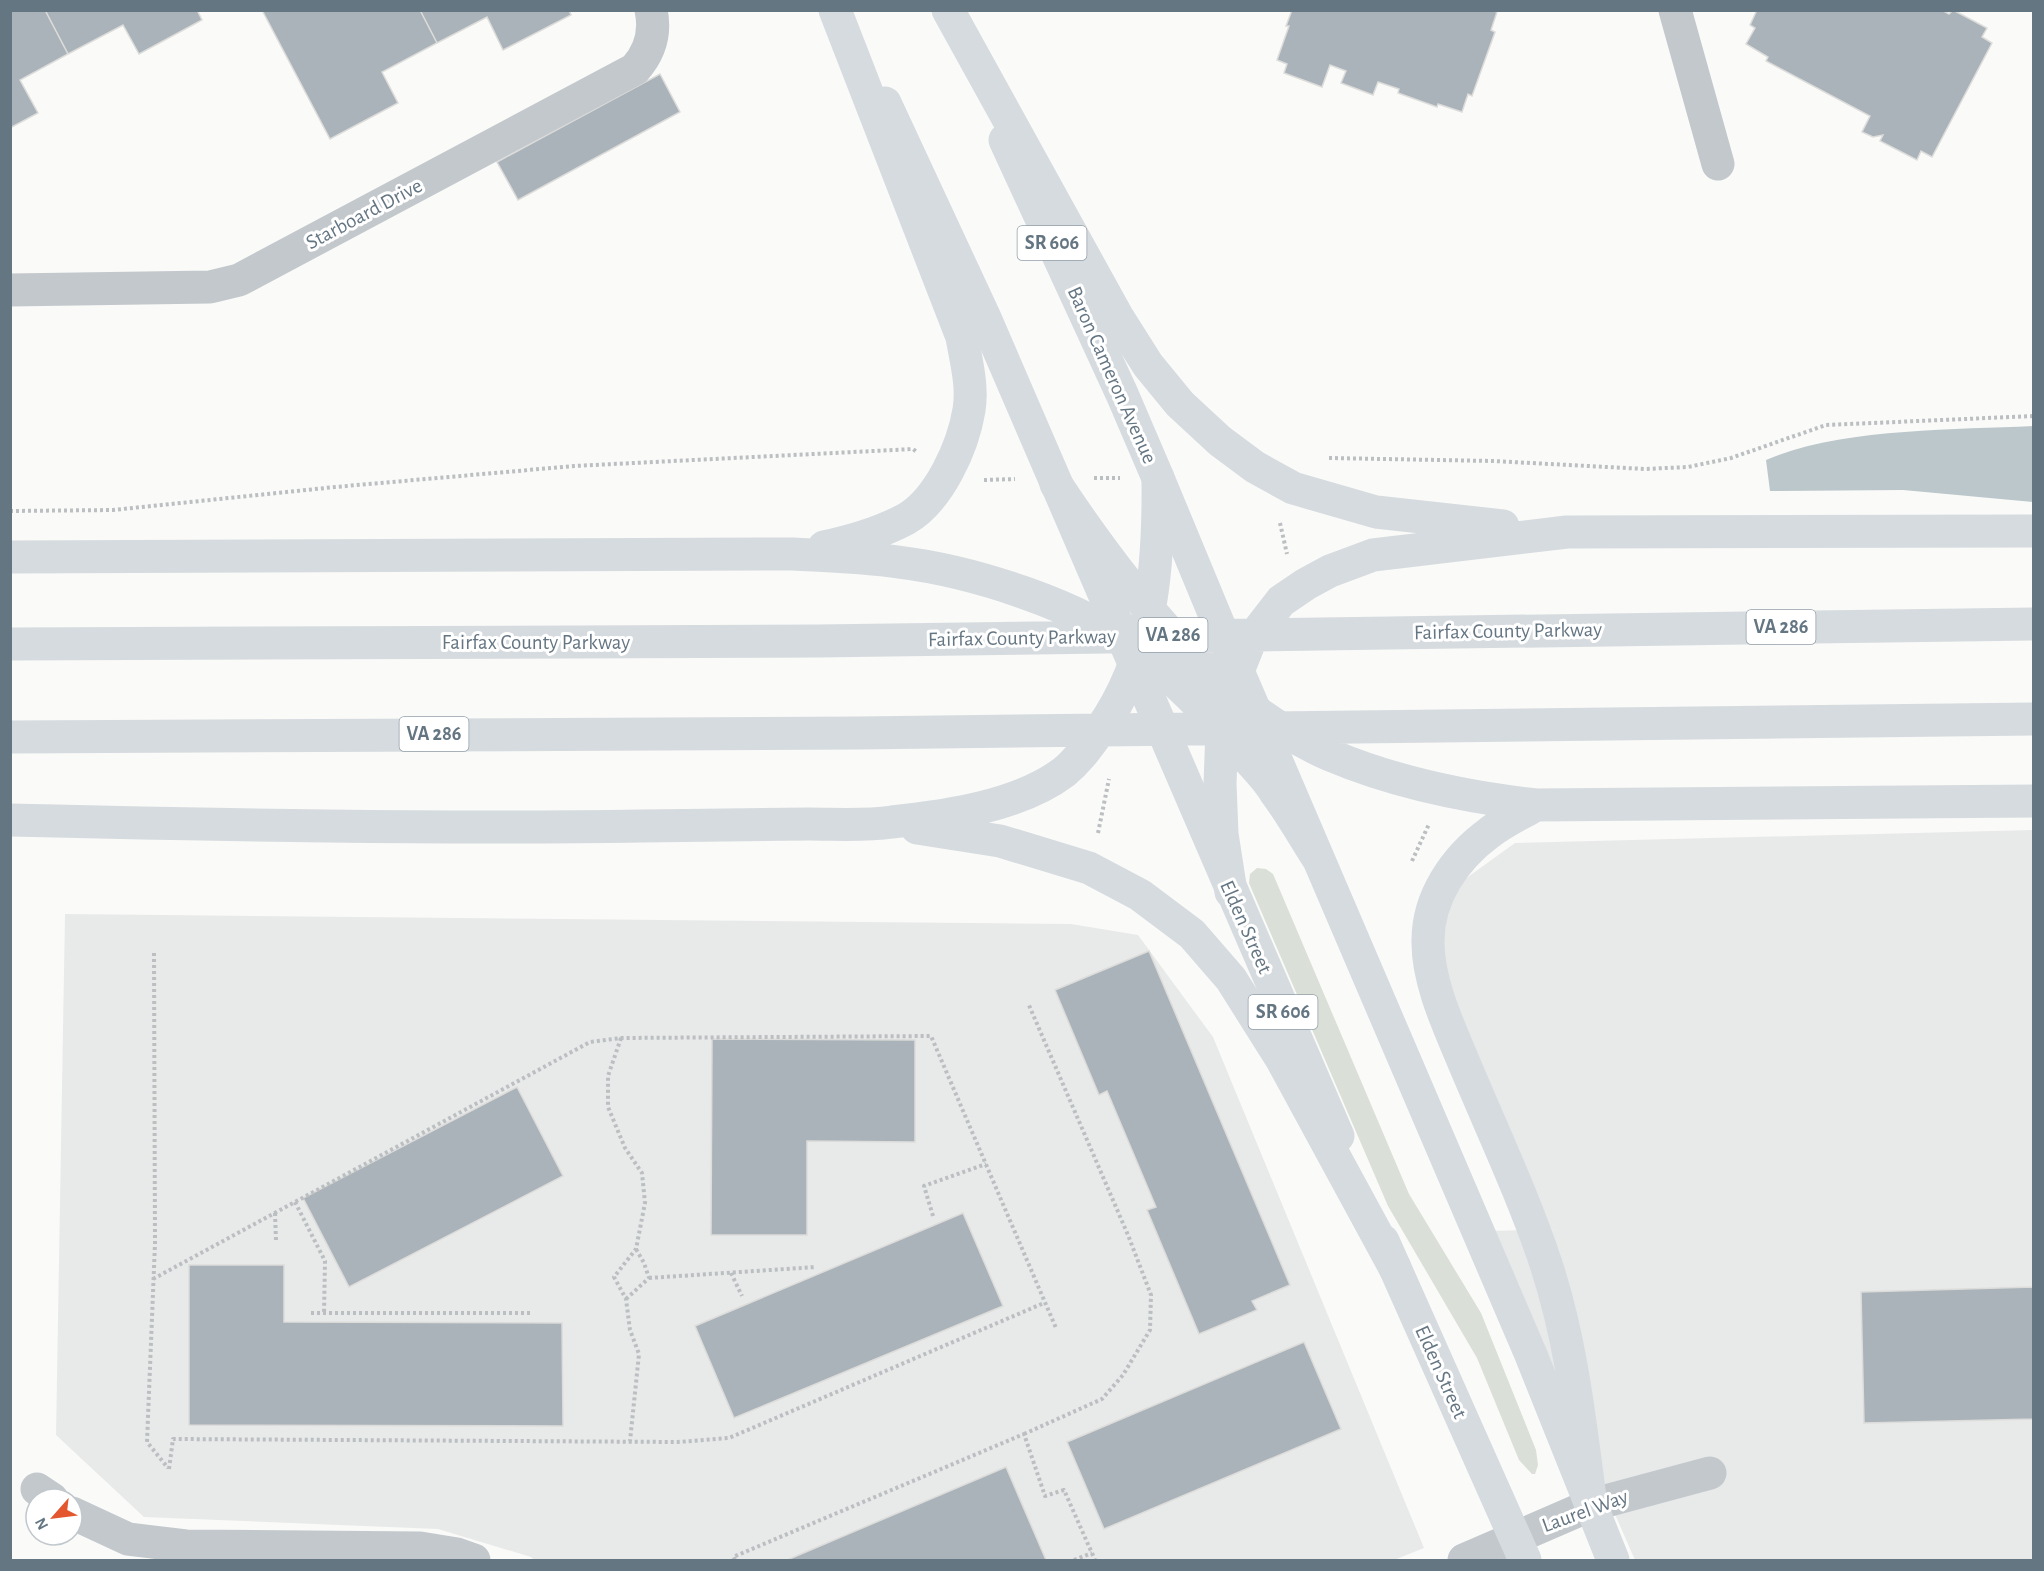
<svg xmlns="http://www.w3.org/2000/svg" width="2044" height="1571" viewBox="0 0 2044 1571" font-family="'Alegreya Sans',sans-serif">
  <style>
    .built { fill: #e8e9e9 }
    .green { fill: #dadfd7 }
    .water { fill: #bbc7cb }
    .building { fill: #aab3b9; stroke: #dcdcda; stroke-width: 1.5 }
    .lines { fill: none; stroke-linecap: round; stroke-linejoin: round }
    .path { stroke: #bbbfc2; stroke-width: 4; stroke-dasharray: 3 3; stroke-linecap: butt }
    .minor { stroke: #c3c8cc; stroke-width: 33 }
    .major { stroke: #d6dbdf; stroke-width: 33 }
    .highway { stroke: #d6dbdf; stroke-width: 33 }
    .labels { text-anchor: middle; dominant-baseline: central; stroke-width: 6; stroke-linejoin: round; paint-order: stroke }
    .shield { fill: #fff; stroke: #939fa8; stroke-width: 1.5 }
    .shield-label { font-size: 20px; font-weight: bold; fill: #657683 }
    .street-label { font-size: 21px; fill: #657683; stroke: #fff }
  </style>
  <rect width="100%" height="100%" fill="#fafaf8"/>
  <path class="built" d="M 2033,830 L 2033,1560 L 1635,1560 L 1491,1231 L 1559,1229 L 1543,1229 L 1439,977 L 1447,892 L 1515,843 Z
    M 65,914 L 1071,924 L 1138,935 L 1213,1037 L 1424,1548 L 1394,1560 L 534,1560 L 531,1557 L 438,1529 L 144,1517 L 56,1435 Z"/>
  <path class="green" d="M 1257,868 L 1266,869 L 1273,874 L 1409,1194 L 1481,1313 L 1536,1450 L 1538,1465 L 1535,1474 L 1532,1474 L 1519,1460 L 1477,1358 L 1388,1206 L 1249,883 L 1250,874 Z"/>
  <path class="water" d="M 2033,426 L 2033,502 L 1903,490 L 1770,491 L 1766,460 C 1840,428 1953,430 2033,426 Z"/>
  <path class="building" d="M 10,10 L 45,10 L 68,54 L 20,80 L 38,113 L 10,128 Z
    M 45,10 L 197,10 L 202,20 L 139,54 L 123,25 L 68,54 Z
    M 262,10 L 420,10 L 437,43 L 382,72 L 398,103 L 330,139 Z
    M 420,10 L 569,10 L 571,15 L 503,50 L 487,17 L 437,43 Z
    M 1292,10 L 1491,10 L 1497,12 L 1491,30 L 1495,32 L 1472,96 L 1468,94 L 1462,112 L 1438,104 L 1437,107 L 1398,93 L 1399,89 L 1378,82 L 1373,95 L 1341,83 L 1346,71 L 1330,65 L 1322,87 L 1284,73 L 1287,64 L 1277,60 L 1289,26 L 1286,26 Z
    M 1757,10 L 1942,10 L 1949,14 L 1953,10 L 1987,28 L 1982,37 L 1992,43 L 1932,157 L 1921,151 L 1917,160 L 1880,141 L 1883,135 L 1873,137 L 1862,132 L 1870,116 L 1766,61 L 1768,57 L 1746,44 L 1755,28 L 1750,25 Z
    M 660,74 L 680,112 L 518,200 L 497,162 Z
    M 1149,951 L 1290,1285 L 1252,1301 L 1257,1310 L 1199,1334 L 1147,1210 L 1156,1207 L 1107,1091 L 1099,1095 L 1055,990 Z
    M 712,1039 L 915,1040 L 915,1142 L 807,1141 L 807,1235 L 711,1235 Z
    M 517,1087 L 563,1176 L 349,1287 L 303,1198 Z
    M 963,1213 L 1003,1306 L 734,1418 L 695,1326 Z
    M 189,1265 L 284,1265 L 284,1322 L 562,1323 L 563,1426 L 189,1425 Z
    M 2034,1287 L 2034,1419 L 1864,1423 L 1861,1292 Z
    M 1304,1342 L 1341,1429 L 1104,1529 L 1067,1442 Z
    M 1006,1467 L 1046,1560 L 787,1560 Z"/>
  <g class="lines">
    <path class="path" d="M 1329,458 L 1493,461 L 1645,469 L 1688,467 L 1731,458 L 1826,425 L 2034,416
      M 1094,478 L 1120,478
      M 984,480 L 1015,479
      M 10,511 L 113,510 L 335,487 L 574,466 L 913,449 L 918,453
      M 1280,523 L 1287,554
      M 1098,833 L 1109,779
      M 1412,861 L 1429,824
      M 154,953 L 155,1243 L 147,1442 L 168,1468
      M 621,1038 L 608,1076 L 608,1107 L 625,1148 L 642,1173 L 645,1203 L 636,1249 L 614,1277 L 626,1299 L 630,1330 L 639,1354 L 630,1441
      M 295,1202 L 325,1261 L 324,1313
      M 275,1213 L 276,1240
      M 933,1216 L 924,1186 L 986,1164
      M 731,1273 L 742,1296
      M 649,1278 L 816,1267
      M 153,1279 L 590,1042 L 621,1038 L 931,1036 L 1056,1328
      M 626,1299 L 649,1278 L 644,1263 L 636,1249
      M 311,1313 L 532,1313
      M 1024,1434 L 1102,1399 L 1123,1375 L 1150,1330 L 1151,1295 L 1128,1235 L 1028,1003
      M 169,1469 L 173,1439 L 678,1442 L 729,1438 L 1044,1303
      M 735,1560 L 733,1557 L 1024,1434 L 1045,1496 L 1064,1490 L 1095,1560
      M 1074,1560 L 1092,1553"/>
    <path class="minor" d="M 1675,10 L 1718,164
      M 10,290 L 210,287 L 239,280 L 635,69 C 650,52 656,33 651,10
      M 37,1489 L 52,1499
      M 72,1513 L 128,1539 L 186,1546 L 420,1548 L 457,1554 L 474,1560
      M 1464,1560 L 1591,1505 L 1710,1473"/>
    <path class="major" d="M 885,103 L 985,318 L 1338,1136
      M 1005,140 L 1122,394 L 1158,478 L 1238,671 L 1531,1355 L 1613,1560
      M 1383,1241 L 1525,1560"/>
    <path class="highway" d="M 948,10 L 1117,316 L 1148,365 L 1180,404 L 1220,441 L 1255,467 L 1293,488 L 1376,512 L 1503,526
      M 1056,484 C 1124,586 1214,704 1330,755 C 1396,783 1465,797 1536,805 L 2034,801
      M 824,547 C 852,541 880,533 906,519 C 939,500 963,447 969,410 C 973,386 966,361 962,337 L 835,10
      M 10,557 L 793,554 C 828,556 863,557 898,562 C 972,571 1080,605 1139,651 C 1179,682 1216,721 1249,760 C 1258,770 1268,780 1275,792 C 1290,812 1303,835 1317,857
      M 10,644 L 818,641 L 2034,624
      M 10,737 L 858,733 L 2034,719
      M 1536,805 C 1520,814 1503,822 1489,833 C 1455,858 1428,897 1428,940 C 1427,983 1451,1031 1467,1070 C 1494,1134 1524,1198 1546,1264 C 1572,1343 1580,1423 1591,1505
      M 10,820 C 221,825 432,829 642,826 C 698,825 753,825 809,824 C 836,824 865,826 892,822 C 947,816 1019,806 1064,772 C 1079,760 1089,745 1100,730 C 1153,656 1159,566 1158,478
      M 917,828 L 1000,841 L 1089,868 L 1140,895 L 1192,934 L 1231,979 L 1282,1060 L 1395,1268
      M 1231,892 L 1222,834 L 1220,784 L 1222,729 L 1238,671 L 1250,641 L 1281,601 L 1306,584 L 1330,571 L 1373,555 L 1567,532 L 2034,531"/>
  </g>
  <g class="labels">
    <g class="shield">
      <rect x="1017.5" y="226" width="69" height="34" rx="4.5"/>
      <rect x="1746.5" y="610" width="69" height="34" rx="4.5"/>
      <rect x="1138.5" y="618" width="69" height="34" rx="4.5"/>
      <rect x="399.5" y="717" width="69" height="34" rx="4.5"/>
      <rect x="1248.5" y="995" width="69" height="34" rx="4.5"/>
    </g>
    <g class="shield-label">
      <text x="1052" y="243">SR 606</text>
      <text x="1781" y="627">VA 286</text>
      <text x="1173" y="635">VA 286</text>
      <text x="434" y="734">VA 286</text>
      <text x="1283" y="1012">SR 606</text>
    </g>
    <g class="street-label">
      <text transform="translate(364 214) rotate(-28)">Starboard Drive</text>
      <text transform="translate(1112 375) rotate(66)">Baron Cameron Avenue</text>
      <text transform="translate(1508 631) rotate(-1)">Fairfax County Parkway</text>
      <text transform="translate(1022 638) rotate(-1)">Fairfax County Parkway</text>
      <text x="536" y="642">Fairfax County Parkway</text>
      <text transform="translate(1246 927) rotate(66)">Elden Street</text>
      <text transform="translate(1441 1372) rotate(66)">Elden Street</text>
      <text transform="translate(1585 1511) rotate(-20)">Laurel Way</text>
    </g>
  </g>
  <rect width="2044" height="1571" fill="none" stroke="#657683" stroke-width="24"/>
  <g transform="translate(54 1517) rotate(242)"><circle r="28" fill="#ffffff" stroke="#c1c8cd" stroke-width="1.5"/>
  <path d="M0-4.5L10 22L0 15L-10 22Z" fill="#e4572e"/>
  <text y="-9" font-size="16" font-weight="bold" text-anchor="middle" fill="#657683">N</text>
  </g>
</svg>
